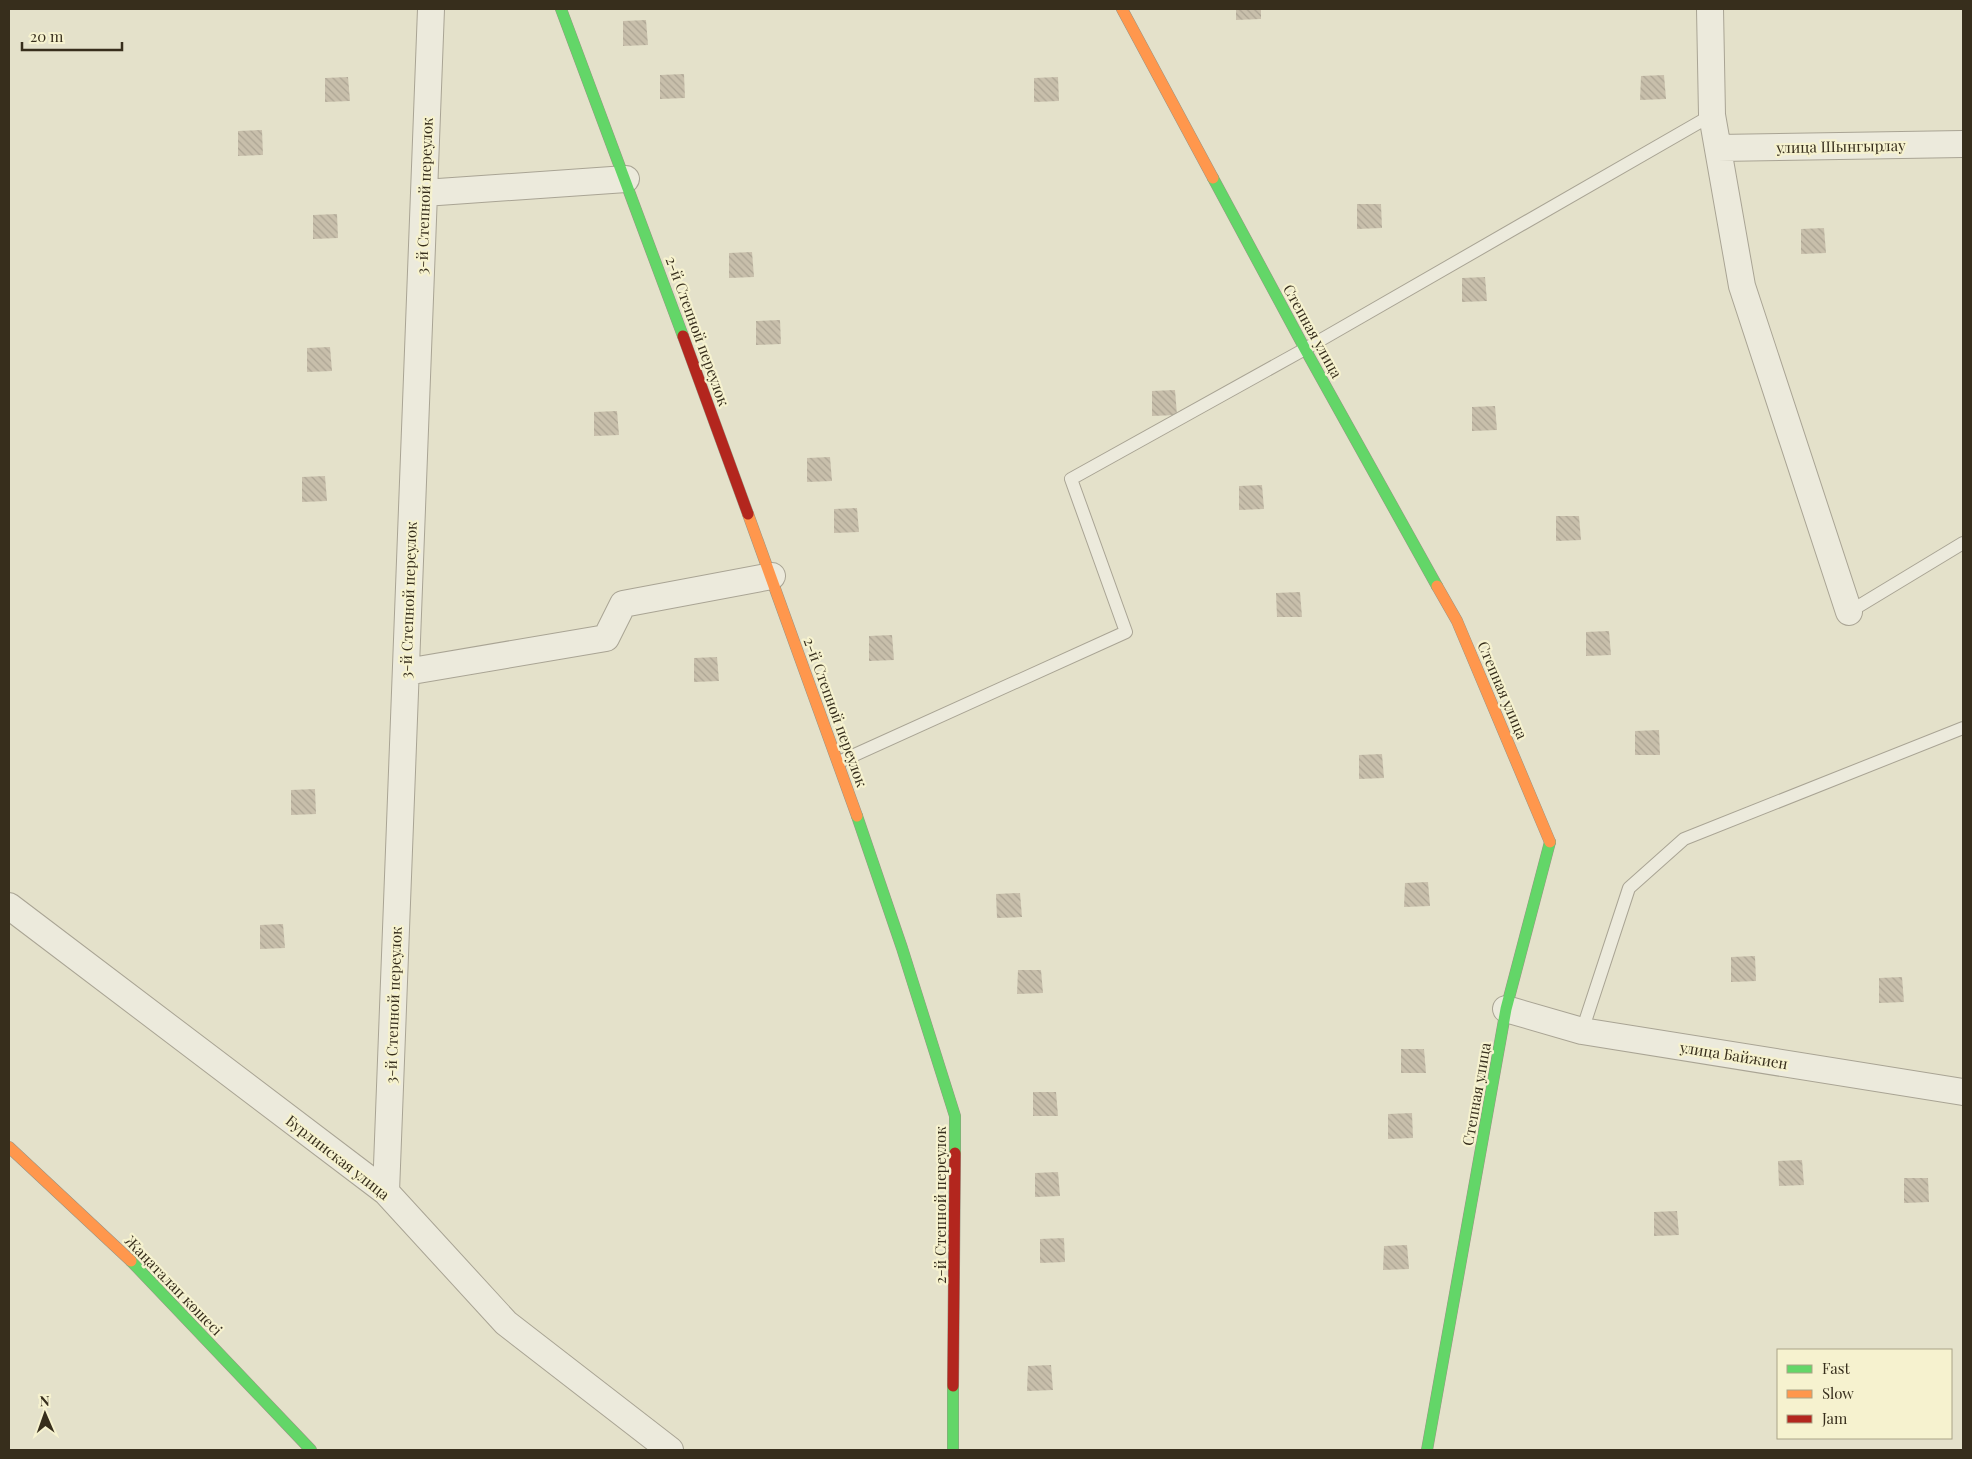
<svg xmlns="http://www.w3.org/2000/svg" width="1972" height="1459" viewBox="0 0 1972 1459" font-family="'Playfair Display',serif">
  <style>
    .building { fill: url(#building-back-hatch) }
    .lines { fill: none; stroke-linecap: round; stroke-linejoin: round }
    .lane-casing { stroke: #a9a494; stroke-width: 14 }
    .street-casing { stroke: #a9a494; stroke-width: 28 }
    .fast-casing { stroke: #999484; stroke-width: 12 }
    .slow-casing { stroke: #999484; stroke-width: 12 }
    .jam-casing { stroke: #999484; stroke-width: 12 }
    .lane { stroke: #eceadc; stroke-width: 12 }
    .street { stroke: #eceadc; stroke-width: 26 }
    .fast { stroke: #63d668; stroke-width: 11 }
    .slow { stroke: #ff974d; stroke-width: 11 }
    .jam { stroke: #b3261e; stroke-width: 11 }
    .labels { text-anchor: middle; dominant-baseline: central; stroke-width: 4.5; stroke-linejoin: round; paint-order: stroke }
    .street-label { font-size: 15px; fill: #372e1c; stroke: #f6f2cf }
  </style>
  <defs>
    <pattern id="building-back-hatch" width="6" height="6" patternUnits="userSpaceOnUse" patternTransform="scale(1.25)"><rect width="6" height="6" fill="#c8bfab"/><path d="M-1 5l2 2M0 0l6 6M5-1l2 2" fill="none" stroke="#aca493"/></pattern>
  </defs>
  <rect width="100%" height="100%" fill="#e4e1ca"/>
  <path class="building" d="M 1236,9 L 1261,9 L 1261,19 L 1236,20 Z
    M 646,20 L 648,45 L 623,46 L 623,21 Z
    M 684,74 L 685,98 L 660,99 L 660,75 Z
    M 1664,75 L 1666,99 L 1640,100 L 1641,76 Z
    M 348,77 L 350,101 L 325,102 L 325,78 Z
    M 1058,77 L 1059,101 L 1034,102 L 1034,78 Z
    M 262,130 L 263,155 L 238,156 L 238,131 Z
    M 1357,204 L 1381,204 L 1382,228 L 1357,229 Z
    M 337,214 L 338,238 L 313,239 L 313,215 Z
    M 1824,228 L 1826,253 L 1801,254 L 1801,229 Z
    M 752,252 L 754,277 L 729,278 L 729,253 Z
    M 1485,277 L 1487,301 L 1462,302 L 1462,278 Z
    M 780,320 L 781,344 L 756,345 L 756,321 Z
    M 330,347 L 332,371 L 307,372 L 307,348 Z
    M 1175,390 L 1177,415 L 1152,416 L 1152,391 Z
    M 1495,406 L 1497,430 L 1472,431 L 1472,407 Z
    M 617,411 L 619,435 L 594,436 L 594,412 Z
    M 830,457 L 832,481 L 807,482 L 807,458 Z
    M 325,476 L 327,501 L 302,502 L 302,477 Z
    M 1262,485 L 1264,509 L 1239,510 L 1239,486 Z
    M 857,508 L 859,532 L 834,533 L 834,509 Z
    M 1556,516 L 1579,516 L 1581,540 L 1556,541 Z
    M 1300,592 L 1302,617 L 1277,617 L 1276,593 Z
    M 1609,631 L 1611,655 L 1586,656 L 1586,632 Z
    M 892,635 L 894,660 L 869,661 L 869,636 Z
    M 717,657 L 719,681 L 694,682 L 694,658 Z
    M 1659,730 L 1660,755 L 1635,755 L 1635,731 Z
    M 1382,754 L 1384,778 L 1359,779 L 1359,755 Z
    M 315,789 L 316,814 L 291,815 L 291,790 Z
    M 1428,882 L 1430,906 L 1404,907 L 1405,883 Z
    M 1020,893 L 1022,917 L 997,918 L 996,894 Z
    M 283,924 L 285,948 L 260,949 L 260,925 Z
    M 1755,956 L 1756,981 L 1731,982 L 1731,957 Z
    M 1018,970 L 1041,970 L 1043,993 L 1017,994 Z
    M 1902,977 L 1904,1002 L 1879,1003 L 1879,978 Z
    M 1401,1049 L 1424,1049 L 1426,1073 L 1401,1073 Z
    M 1033,1092 L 1056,1092 L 1058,1116 L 1033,1116 Z
    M 1412,1113 L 1413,1138 L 1388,1139 L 1388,1114 Z
    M 1802,1160 L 1804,1185 L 1779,1186 L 1778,1161 Z
    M 1058,1172 L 1060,1196 L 1035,1197 L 1035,1173 Z
    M 1904,1178 L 1928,1178 L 1929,1202 L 1904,1203 Z
    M 1677,1211 L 1679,1235 L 1654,1236 L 1654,1212 Z
    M 1064,1238 L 1065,1262 L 1040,1263 L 1040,1239 Z
    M 1407,1245 L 1409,1269 L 1383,1270 L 1384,1246 Z
    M 1051,1365 L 1053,1390 L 1027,1391 L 1028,1366 Z"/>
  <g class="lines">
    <g class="lane-casing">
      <path id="lane" d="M 1849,612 L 1963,543
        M 839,762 L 1126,632 L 1071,479 L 1305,349 L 1712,115
        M 1582,1031 L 1629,888 L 1684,839 L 1963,728"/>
    </g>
    <g class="street-casing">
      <path id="street" d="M 1710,9 L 1712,115 L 1742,286 L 1849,612
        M 1718,148 L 1963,144
        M 424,193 L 626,179
        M 406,672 L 606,638 L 623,604 L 772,576
        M 9,906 L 386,1192 L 506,1323 L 670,1450
        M 1506,1009 L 1582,1031 L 1963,1092
        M 386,1192 L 431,9"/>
    </g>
    <g class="fast-casing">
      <path id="fast" d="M 561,9 L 683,336
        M 1213,178 L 1305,349 L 1437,586
        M 857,816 L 902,948 L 955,1116 L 955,1153
        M 131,1261 L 311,1450
        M 953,1450 L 953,1386
        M 1427,1450 L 1506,1009 L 1550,842"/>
    </g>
    <g class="slow-casing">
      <path id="slow" d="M 1122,9 L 1213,178
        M 748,514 L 857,816
        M 1437,586 L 1457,621 L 1550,842
        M 9,1147 L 131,1261"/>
    </g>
    <g class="jam-casing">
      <path id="jam" d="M 683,336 L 748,514
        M 953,1386 L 955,1153"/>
    </g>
    <use href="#lane" class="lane"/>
    <use href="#street" class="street"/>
    <use href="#fast" class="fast"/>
    <use href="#slow" class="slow"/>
    <use href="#jam" class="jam"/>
  </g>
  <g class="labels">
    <g class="street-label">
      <text transform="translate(1841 146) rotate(-1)">улица Шынгырлау</text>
      <text transform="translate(424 196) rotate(-88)">3-й Степной переулок</text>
      <text transform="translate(698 331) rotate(70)">2-й Степной переулок</text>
      <text transform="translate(1313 331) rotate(61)">Степная улица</text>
      <text transform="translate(408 600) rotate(-88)">3-й Степной переулок</text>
      <text transform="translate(1503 690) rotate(67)">Степная улица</text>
      <text transform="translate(836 712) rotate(70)">2-й Степной переулок</text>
      <text transform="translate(393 1005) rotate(-88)">3-й Степной переулок</text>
      <text transform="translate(1734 1055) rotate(9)">улица Байжиен</text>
      <text transform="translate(1476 1094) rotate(-80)">Степная улица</text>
      <text transform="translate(338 1157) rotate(38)">Бурлинская улица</text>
      <text transform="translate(940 1205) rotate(-90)">2-й Степной переулок</text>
      <text transform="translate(174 1285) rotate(46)">Жаңаталап көшесі</text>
    </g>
  </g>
  <rect width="1972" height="1459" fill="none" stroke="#372e1c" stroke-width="20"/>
  <rect x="1777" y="1349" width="175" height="90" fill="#f6f2cf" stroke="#aaa487"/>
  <rect x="1787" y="1365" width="25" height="8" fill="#63d668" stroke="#aaa487"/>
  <text x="1822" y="1374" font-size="15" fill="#372e1c">Fast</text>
  <rect x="1787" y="1390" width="25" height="8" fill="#ff974d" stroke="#aaa487"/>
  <text x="1822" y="1399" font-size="15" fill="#372e1c">Slow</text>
  <rect x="1787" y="1415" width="25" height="8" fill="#b3261e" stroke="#aaa487"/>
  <text x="1822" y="1424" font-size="15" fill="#372e1c">Jam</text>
  <g transform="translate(45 1414) rotate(358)" stroke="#f6f2cf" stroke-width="4" paint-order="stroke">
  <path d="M0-4L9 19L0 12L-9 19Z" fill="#372e1c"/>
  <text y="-8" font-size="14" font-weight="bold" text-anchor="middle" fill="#372e1c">N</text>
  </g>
  <path d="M22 42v8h100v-8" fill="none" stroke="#372e1c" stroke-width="2.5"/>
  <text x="30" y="42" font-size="15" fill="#372e1c" stroke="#f6f2cf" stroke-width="4" paint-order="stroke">20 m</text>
</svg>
